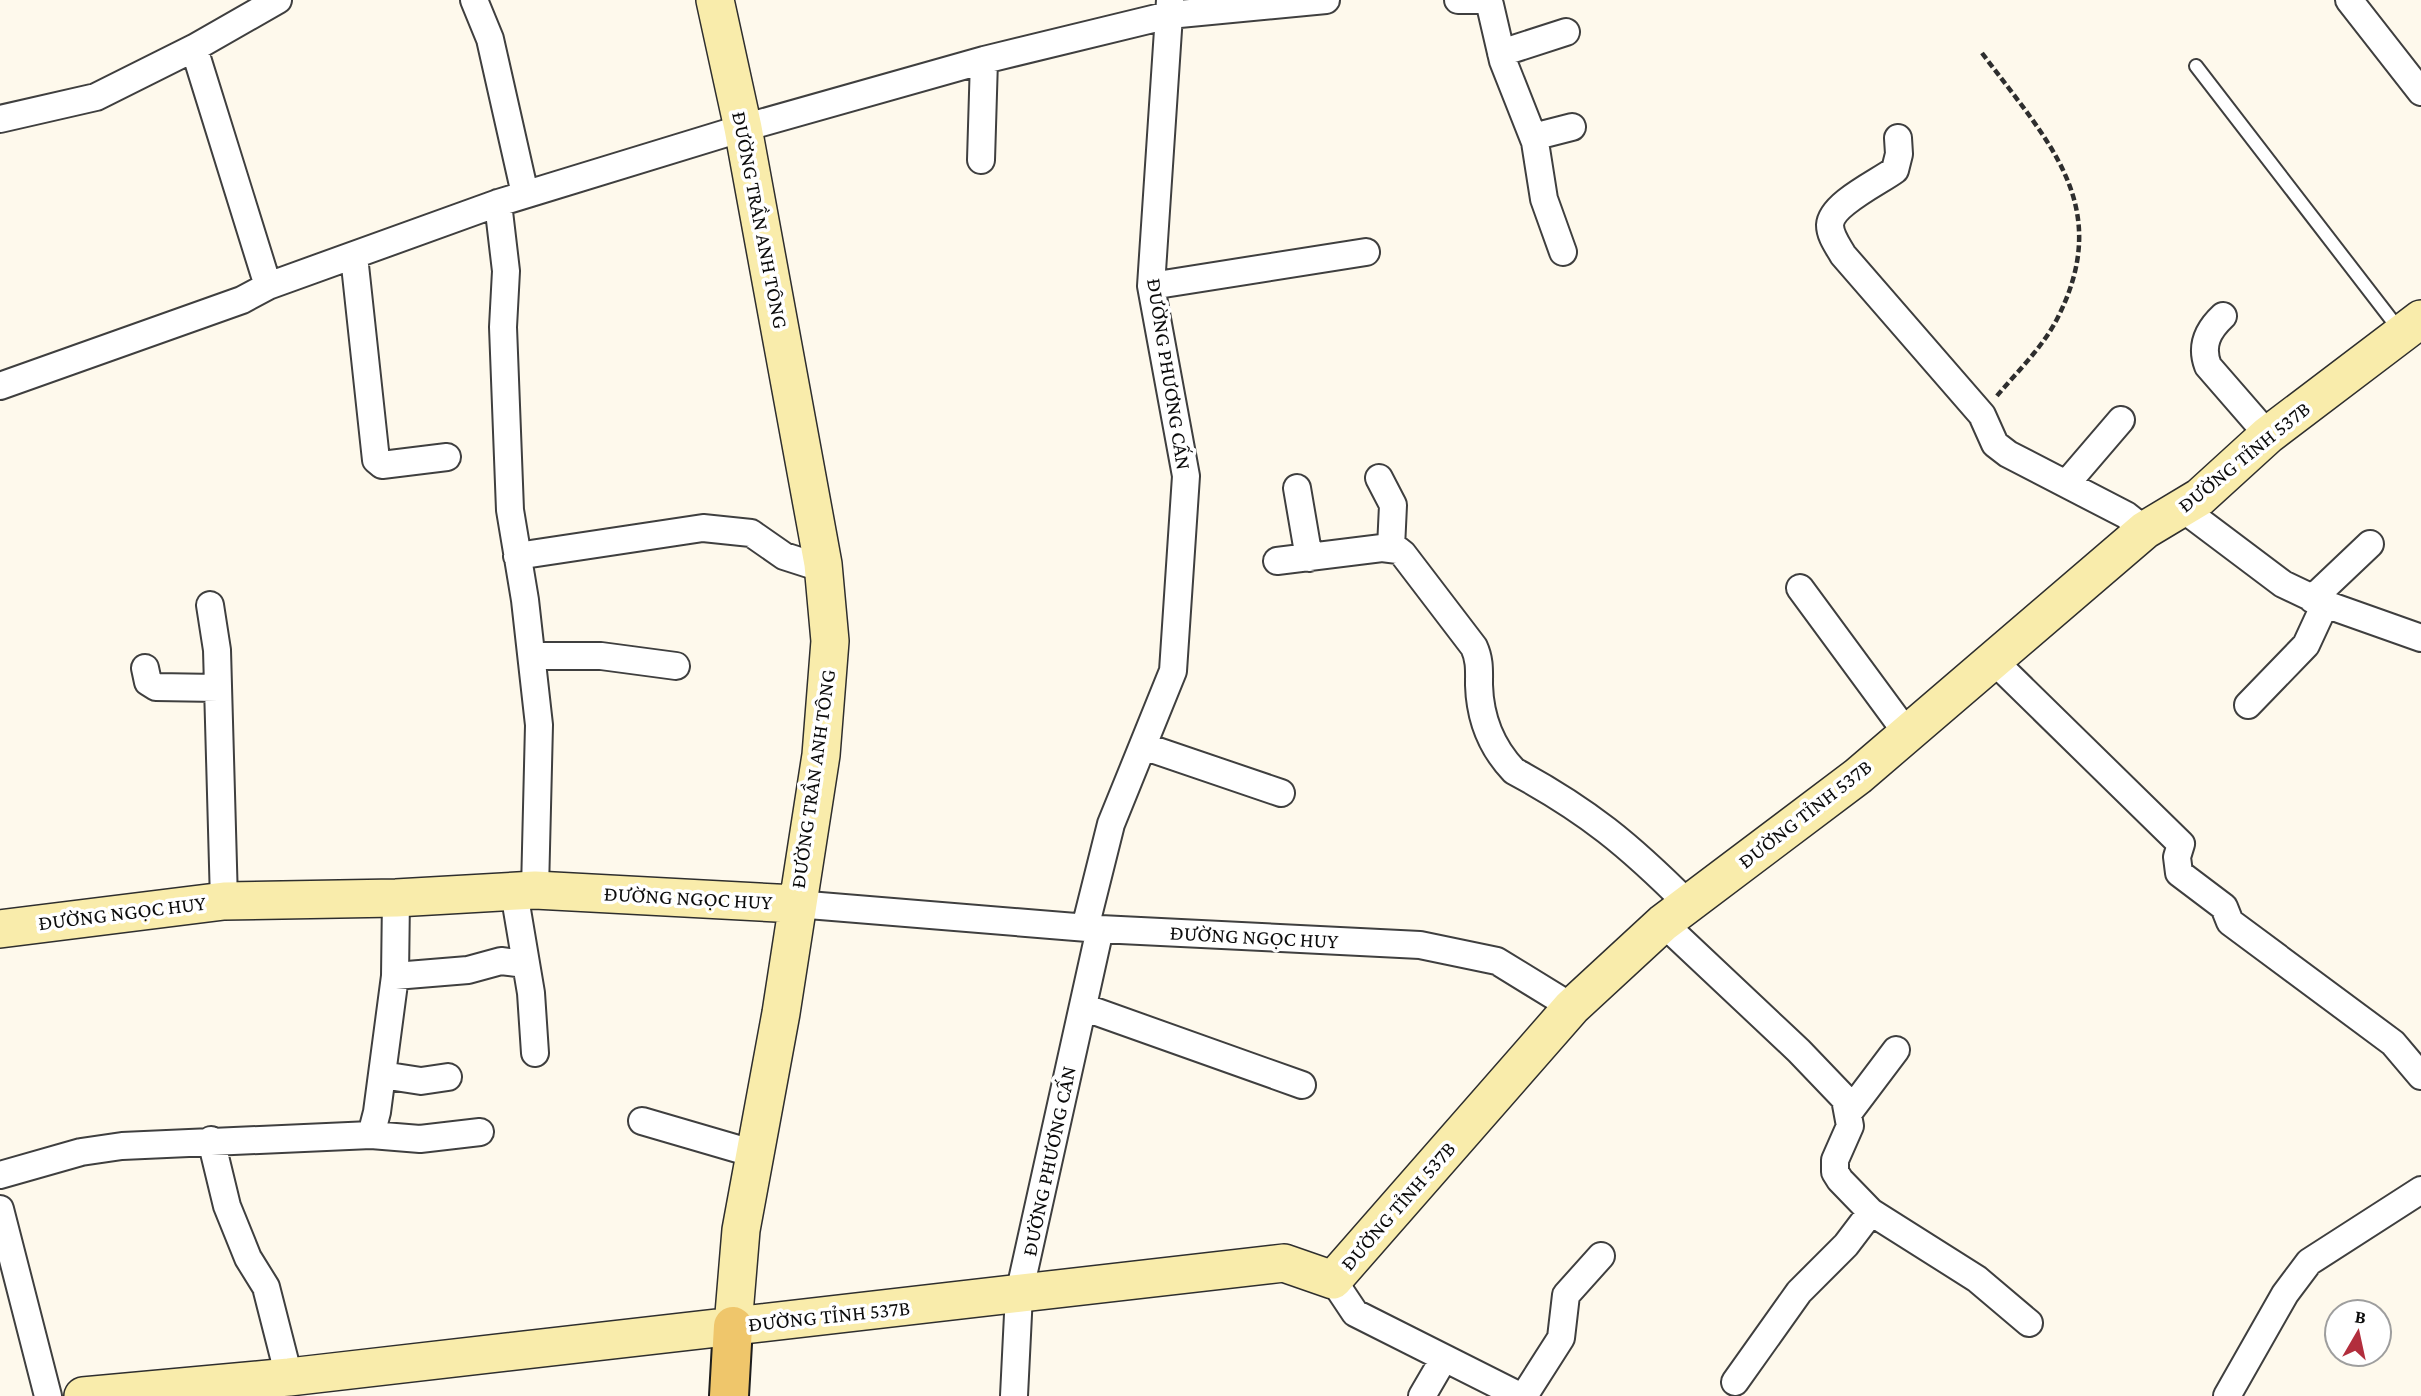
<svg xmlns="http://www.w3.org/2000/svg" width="2421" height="1396" viewBox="0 0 2421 1396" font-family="'Crimson Pro',serif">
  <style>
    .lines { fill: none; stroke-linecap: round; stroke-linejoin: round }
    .lane-casing { stroke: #3f3f3f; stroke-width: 16 }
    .street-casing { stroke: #3f3f3f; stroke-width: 30 }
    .secondary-casing { stroke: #2e2e2e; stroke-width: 40 }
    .primary-casing { stroke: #1d1d1d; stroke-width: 42 }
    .path { stroke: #2e2e2e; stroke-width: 4.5; stroke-dasharray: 7 3.5; stroke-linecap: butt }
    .lane { stroke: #fff; stroke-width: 12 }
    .street { stroke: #fff; stroke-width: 26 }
    .secondary { stroke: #f9ecab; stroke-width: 37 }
    .primary { stroke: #efc66b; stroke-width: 38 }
    .labels { text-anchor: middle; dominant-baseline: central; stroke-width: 7; stroke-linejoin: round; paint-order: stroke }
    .street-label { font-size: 21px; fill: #0c0c0c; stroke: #fff }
  </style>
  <rect width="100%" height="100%" fill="#fef9ec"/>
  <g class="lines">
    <g class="lane-casing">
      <path id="lane" d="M 2196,66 L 2401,332"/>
    </g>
    <g class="street-casing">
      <path id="street" d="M 474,0 L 490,39 L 525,194
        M 1458,0 L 1483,0 L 1490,5 L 1503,61 L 1535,142 L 1544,199 L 1563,252
        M 2349,0 L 2421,92
        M 194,48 L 268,286
        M 1501,53 L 1566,32
        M 0,119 L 96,97 L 194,48 L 278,0
        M 1533,137 L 1572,127
        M 1898,138 L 1899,154 L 1895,170 C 1879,182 1831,204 1830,225 C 1830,236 1838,246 1843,255 L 1982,415 L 1995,444 L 2008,454 L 2126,515 L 2145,530
        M 981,160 L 984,60
        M 498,203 L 506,271 L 503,327 L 510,510 L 525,600 L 539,725 L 535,890
        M 354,256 L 376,460 L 382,465 L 447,457
        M 1151,286 L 1366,252
        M 2223,316 C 2208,330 2200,345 2208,366 L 2268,435
        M 0,386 L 242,300 L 268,286 L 498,203 L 743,128 L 984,60 L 1169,15 L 1326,0
        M 1379,478 L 1393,505 L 1391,548
        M 2067,483 L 2121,420
        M 1297,488 L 1309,558
        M 2182,508 L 2283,584 L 2325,604 L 2421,638
        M 517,556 L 703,528 L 751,533 L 784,556 L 812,565 L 823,564
        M 1277,561 L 1382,548 L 1398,550 L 1403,554 L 1474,647 C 1480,660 1479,671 1479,685 C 1480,718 1491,747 1514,771 C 1588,811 1629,845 1688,904
        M 1800,588 L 1906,732
        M 2312,599 L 2370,544
        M 210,605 L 217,650 L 224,901
        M 533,656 L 601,656 L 676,666
        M 1992,659 L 2181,844 L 2177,857 L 2179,873 L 2224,907 L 2230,922 L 2393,1043 L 2421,1076
        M 145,668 L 148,682 L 156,687 L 218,688
        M 2248,705 L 2306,645 L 2325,604
        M 1143,746 L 1281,793
        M 514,892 L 531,993 L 535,1053
        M 796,904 L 1100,929 L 1420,945 L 1497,961 L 1572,1007
        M 1663,923 L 1799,1051 L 1845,1099 L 1850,1126 L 1835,1160 L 1835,1172 L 1840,1180 L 1871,1212 L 1977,1279 L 2029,1323
        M 1085,928 L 1111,824 L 1173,671 L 1186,476 L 1151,286 L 1170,0
        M 395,976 L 468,970 L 501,961 L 525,964
        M 1083,1007 L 1302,1085
        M 382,1075 L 421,1081 L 448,1077
        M 1850,1111 L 1896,1050
        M 642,1121 L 755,1154
        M 371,1135 L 377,1112 L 395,976 L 396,898
        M 211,1140 L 227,1206 L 248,1258 L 266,1287 L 289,1377
        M 0,1175 L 81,1152 L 122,1146 L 371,1135 L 420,1139 L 480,1132
        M 0,1209 L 48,1396
        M 1333,1280 L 1355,1313 L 1520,1396
        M 1735,1382 L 1799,1292 L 1846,1245 L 1871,1212
        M 1014,1396 L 1019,1294 L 1100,929
        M 1422,1396 L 1443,1360
        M 1524,1396 L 1561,1338 L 1566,1295 L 1601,1256
        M 2227,1396 L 2285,1294 L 2309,1262 L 2421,1190"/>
    </g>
    <g class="secondary-casing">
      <path id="secondary" d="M 715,0 L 743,128 L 823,564 L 830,641 L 821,755 L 781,1013 L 741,1230 L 733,1326
        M 0,929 L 224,901 L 396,898 L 535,890 L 796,904
        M 83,1396 L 289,1377 L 1284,1263 L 1333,1280 L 1572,1007 L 1663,923 L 1858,776 L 2145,530 L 2200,497 L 2268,435 L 2421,319"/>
    </g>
    <g class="primary-casing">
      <path id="primary" d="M 729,1396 L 733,1326"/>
    </g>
    <path class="path" d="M 1982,53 C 2048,142 2116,206 2056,321 C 2041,349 2016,373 1996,397"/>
    <use href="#lane" class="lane"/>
    <use href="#street" class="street"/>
    <use href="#secondary" class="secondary"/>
    <use href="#primary" class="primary"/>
  </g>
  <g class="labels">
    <g class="street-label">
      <text transform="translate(760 220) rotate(79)">ĐƯỜNG TRẦN ANH TÔNG</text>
      <text transform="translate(1169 374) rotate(81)">ĐƯỜNG PHƯƠNG CẤN</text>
      <text transform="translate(2244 457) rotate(-39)">ĐƯỜNG TỈNH 537B</text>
      <text transform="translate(813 779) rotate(-82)">ĐƯỜNG TRẦN ANH TÔNG</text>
      <text transform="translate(1805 814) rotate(-38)">ĐƯỜNG TỈNH 537B</text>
      <text transform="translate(688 898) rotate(3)">ĐƯỜNG NGỌC HUY</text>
      <text transform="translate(122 913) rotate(-7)">ĐƯỜNG NGỌC HUY</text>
      <text transform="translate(1254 937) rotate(3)">ĐƯỜNG NGỌC HUY</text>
      <text transform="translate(1049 1161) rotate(-78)">ĐƯỜNG PHƯƠNG CẤN</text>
      <text transform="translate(1398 1206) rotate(-49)">ĐƯỜNG TỈNH 537B</text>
      <text transform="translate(829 1316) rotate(-6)">ĐƯỜNG TỈNH 537B</text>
    </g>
  </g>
  <g transform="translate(2358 1333) rotate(9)"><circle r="33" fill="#ffffff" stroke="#9e9e9e" stroke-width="2"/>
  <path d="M0-5L12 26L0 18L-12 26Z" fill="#b22e3d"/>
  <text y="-10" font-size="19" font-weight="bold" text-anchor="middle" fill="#0c0c0c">B</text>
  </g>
</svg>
